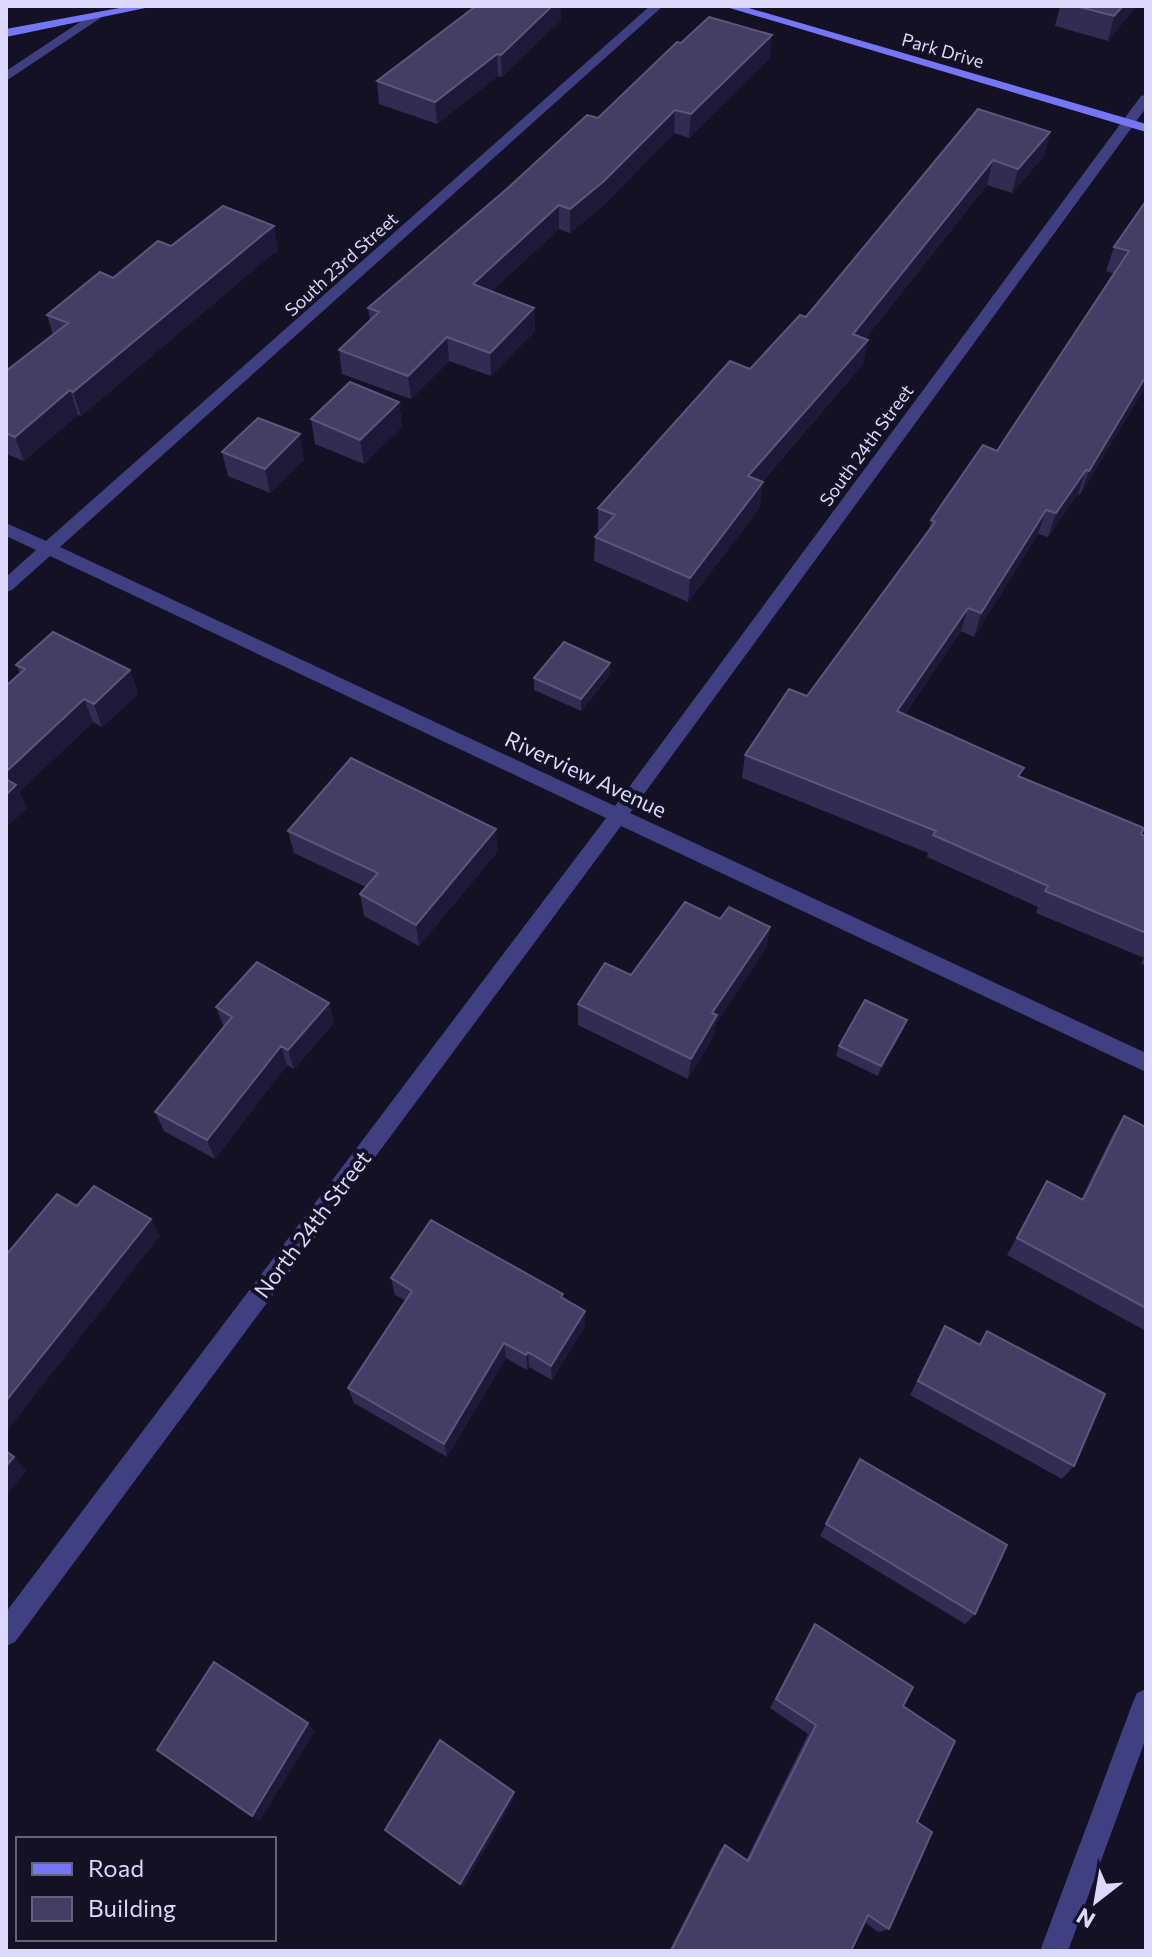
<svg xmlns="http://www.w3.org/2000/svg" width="1152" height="1957" viewBox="0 0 1152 1957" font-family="Commissioner,sans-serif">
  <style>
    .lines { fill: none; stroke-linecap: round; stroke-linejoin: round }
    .street { fill: #403f81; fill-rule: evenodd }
    .secondary { fill: #7576f6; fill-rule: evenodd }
    .wall { fill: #322b52 }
    .shaded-wall { fill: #1e1938 }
    .building { fill: #443e64; stroke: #5c567c; stroke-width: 2 }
    .labels { text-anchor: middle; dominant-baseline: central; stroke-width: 8; stroke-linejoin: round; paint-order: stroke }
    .far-street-label { font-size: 18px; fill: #dbd8fc; stroke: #141125 }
    .street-label { font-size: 22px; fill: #dbd8fc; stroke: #141125 }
  </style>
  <rect width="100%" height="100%" fill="#141125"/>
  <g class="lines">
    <path class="street" d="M 650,6 L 663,6 L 60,547 L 615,806 L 1141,96 L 1146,95 L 1146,108 L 630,813 L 1146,1053 L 1146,1072 L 621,826 L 15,1642 L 6,1646 L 6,1612 L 606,818 L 50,556 L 12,590 L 6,592 L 6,577 L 36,550 L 6,536 L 6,523 L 46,541 Z
      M 95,12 L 105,15 L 6,81 L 6,71 Z
      M 1146,1689 L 1146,1738 L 1068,1951 L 1040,1951 L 1133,1702 L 1137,1693 Z"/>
    <path class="secondary" d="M 130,6 L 155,6 L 6,37 L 6,29 Z
      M 723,6 L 742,6 L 1146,124 L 1146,132 Z"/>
  </g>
  <path class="wall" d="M 476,6 L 561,6 L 561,20 L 502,77 L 498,76 L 437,124 L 379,104 L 377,81 Z
    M 1060,6 L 1136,6 L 1108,41 L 1055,26 Z
    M 770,58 L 689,138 L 674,133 L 604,205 L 570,233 L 559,229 L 492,291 L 534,308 L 535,331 L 491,376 L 449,361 L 411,399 L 342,374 L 339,350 L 370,321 L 368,308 L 598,118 Z
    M 978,109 L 1050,132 L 1044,156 L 1012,193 L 987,185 L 865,339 L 868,340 L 863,364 L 762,482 L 760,507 L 688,602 L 594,561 L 595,537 L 599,532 L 598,532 L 598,508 L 806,317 Z
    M 1146,201 L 1146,386 L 1080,495 L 1078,494 L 1048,537 L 1038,534 L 974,637 L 961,631 L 905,714 L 1020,777 L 1146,837 L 1146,966 L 1141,963 L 1144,958 L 1036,913 L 1038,907 L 927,857 L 928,853 L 742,778 L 745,755 L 807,696 L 929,531 L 931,520 L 997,451 L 1114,274 L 1106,271 L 1114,247 Z
    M 171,246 L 278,251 L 270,256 L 81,416 L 78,415 L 24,461 L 6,454 L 6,371 L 53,335 L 47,315 Z
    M 399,402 L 402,427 L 364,464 L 315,444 L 311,419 Z
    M 222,452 L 304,459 L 270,493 L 228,476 Z
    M 16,665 L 130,670 L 138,694 L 102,727 L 93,722 L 19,792 L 27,808 L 6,827 L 20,674 Z
    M 610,675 L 581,711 L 534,690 L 534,678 Z
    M 288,831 L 498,851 L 419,946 L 364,916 L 360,894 L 366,887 L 294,853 Z
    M 720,919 L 770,927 L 766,948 L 716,1023 L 714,1035 L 688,1079 L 578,1025 L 578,1004 L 631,975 Z
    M 329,1003 L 334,1023 L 294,1069 L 287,1065 L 215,1159 L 164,1131 L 155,1112 L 224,1028 L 216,1007 Z
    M 903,1030 L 878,1076 L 836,1056 L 839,1046 Z
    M 1124,1116 L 1146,1127 L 1146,1331 L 1007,1255 L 1047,1181 L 1081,1199 L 1113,1134 Z
    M 391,1278 L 563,1298 L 585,1326 L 552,1380 L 529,1367 L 527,1370 L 506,1358 L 447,1457 L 354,1403 L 348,1388 L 406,1301 L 395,1295 Z
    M 945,1326 L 979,1344 L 987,1331 L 1074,1466 L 1062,1479 L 910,1395 Z
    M 860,1459 L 975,1614 L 965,1624 L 820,1536 Z
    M 815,1624 L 903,1706 L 917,1822 L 889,1929 L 878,1932 L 865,1922 L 851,1951 L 669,1951 L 720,1850 L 725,1845 L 746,1860 L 808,1734 L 770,1708 Z"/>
  <path class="shaded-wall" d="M 552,6 L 561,6 L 561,20 L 502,77 L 501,55 Z
    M 1123,6 L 1136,6 L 1108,41 L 1114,16 Z
    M 772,35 L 770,58 L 689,138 L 691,114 Z
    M 497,54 L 498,76 L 437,124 L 435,102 Z
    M 675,110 L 674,133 L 604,205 L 570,233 L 570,209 Z
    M 1050,132 L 1044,156 L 1012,193 L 1018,169 Z
    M 993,160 L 987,185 L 849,359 L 853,334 Z
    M 559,205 L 559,229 L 474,308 L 473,284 Z
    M 274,226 L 278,251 L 270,256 L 81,416 L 73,392 L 266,232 Z
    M 534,308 L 535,331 L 491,376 L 490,353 Z
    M 447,337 L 449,361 L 411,399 L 408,376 Z
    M 868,340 L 863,364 L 745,501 L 748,476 Z
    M 1146,376 L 1146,386 L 1080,495 L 1089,471 Z
    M 70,390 L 78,415 L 24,461 L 15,437 Z
    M 399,402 L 402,427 L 364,464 L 360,440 Z
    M 300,434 L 304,459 L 270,493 L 265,469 Z
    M 1086,470 L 1078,494 L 1048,537 L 1056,513 Z
    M 763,482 L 760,507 L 688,602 L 690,578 Z
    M 1046,510 L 1038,534 L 974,637 L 981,613 Z
    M 968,608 L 961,631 L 891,734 L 897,711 Z
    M 610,663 L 610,675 L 581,711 L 581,699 Z
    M 130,670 L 138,694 L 102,727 L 94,704 Z
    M 84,699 L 93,722 L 19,792 L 27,808 L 6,827 L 6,772 Z
    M 496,829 L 498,851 L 419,946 L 416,925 Z
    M 770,927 L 766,948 L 716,1023 L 714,1035 L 688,1079 L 691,1059 L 712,1013 Z
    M 329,1003 L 334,1023 L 294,1069 L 288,1050 Z
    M 907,1020 L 903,1030 L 878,1076 L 881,1066 Z
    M 281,1046 L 287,1065 L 215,1159 L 207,1140 Z
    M 151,1219 L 160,1236 L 6,1432 L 6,1401 Z
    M 585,1311 L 585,1326 L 552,1380 L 551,1366 Z
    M 504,1343 L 506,1358 L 447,1457 L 444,1444 Z
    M 528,1352 L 529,1367 L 527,1370 L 526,1355 Z
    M 14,1457 L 27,1470 L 6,1496 L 6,1466 Z
    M 308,1723 L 315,1731 L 260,1821 L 252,1816 Z
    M 514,1792 L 515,1797 L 463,1888 L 460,1884 Z"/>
  <path class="building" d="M 476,6 L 552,6 L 501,55 L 497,54 L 435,102 L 377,81 Z
    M 1076,6 L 1123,6 L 1114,16 Z
    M 709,17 L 772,35 L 691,114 L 675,110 L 604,181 L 570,209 L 559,205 L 473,284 L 534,308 L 490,353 L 447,337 L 408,376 L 339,350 L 379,312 L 368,308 L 509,187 L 587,115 L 598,118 L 677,42 L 681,43 Z
    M 978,109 L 1050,132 L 1018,169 L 993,160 L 853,334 L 868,340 L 748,476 L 763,482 L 690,578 L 595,537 L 615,515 L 598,508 L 730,361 L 750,369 L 800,315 L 806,317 Z
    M 1146,201 L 1146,376 L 1089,471 L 1086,470 L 1056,513 L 1046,510 L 981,613 L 968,608 L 897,711 L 1024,768 L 1018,776 L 1144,828 L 1141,834 L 1146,837 L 1146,933 L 1045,891 L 1048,886 L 933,835 L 936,831 L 745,755 L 789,689 L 807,696 L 935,522 L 931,520 L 983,445 L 997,451 L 1129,251 L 1114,247 Z
    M 223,206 L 274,226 L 266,232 L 73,392 L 70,390 L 15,437 L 6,433 L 6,371 L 68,323 L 47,315 L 100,272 L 113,278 L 158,241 L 171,246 Z
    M 350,382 L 399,402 L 360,440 L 311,419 Z
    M 258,418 L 300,434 L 265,469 L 222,452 Z
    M 53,632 L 130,670 L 94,704 L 84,699 L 6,772 L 6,686 L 25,669 L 16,665 Z
    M 564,642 L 610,663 L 581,699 L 534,678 Z
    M 351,758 L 496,829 L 416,925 L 360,894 L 378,873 L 288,831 Z
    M 6,779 L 16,785 L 6,795 Z
    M 685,902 L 720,919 L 729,907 L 770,927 L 712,1013 L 717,1015 L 691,1059 L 578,1004 L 605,963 L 631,975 Z
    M 257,962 L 329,1003 L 288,1050 L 281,1046 L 207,1140 L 155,1112 L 232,1017 L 216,1007 Z
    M 865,1000 L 907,1020 L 881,1066 L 839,1046 Z
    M 1124,1116 L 1146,1127 L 1146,1308 L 1017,1238 L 1047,1181 L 1083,1200 Z
    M 94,1186 L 151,1219 L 6,1401 L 6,1255 L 57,1194 L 77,1206 Z
    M 431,1220 L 563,1294 L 561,1297 L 585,1311 L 551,1366 L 528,1352 L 526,1355 L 504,1343 L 444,1444 L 348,1388 L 412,1291 L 391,1278 Z
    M 945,1326 L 980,1345 L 987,1331 L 1105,1394 L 1074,1466 L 918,1381 Z
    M 6,1451 L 14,1457 L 6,1466 Z
    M 860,1459 L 1007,1545 L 975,1614 L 826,1524 Z
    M 815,1624 L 913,1687 L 903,1706 L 955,1741 L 917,1822 L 932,1832 L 889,1929 L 868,1915 L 851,1951 L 671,1951 L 725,1845 L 748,1861 L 816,1725 L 776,1699 Z
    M 214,1662 L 308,1723 L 252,1816 L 157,1750 Z
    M 440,1740 L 514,1792 L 460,1884 L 385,1830 Z"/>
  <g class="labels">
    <g class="far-street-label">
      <text transform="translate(943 50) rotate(16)">Park Drive</text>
      <text transform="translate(341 264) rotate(-42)">South 23rd Street</text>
      <text transform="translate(866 445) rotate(-54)">South 24th Street</text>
    </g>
    <g class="street-label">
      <text transform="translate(586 774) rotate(25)">Riverview Avenue</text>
      <text transform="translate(312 1224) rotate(-53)">North 24th Street</text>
    </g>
  </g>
  <rect width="1152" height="1957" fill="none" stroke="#dbd8fc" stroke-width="16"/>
  <rect x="16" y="1837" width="260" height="104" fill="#141125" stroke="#64617b" stroke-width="2"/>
  <rect x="32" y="1863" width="40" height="12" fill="#7576f6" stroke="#64617b" stroke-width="2"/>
  <text x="88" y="1877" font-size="24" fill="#dbd8fc">Road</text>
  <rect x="32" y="1897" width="40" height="24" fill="#443e64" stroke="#64617b" stroke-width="2"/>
  <text x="88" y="1917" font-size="24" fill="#dbd8fc">Building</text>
  <g transform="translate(1096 1901) rotate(211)" stroke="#141125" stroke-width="6" paint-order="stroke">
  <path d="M0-6L14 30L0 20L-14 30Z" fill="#dbd8fc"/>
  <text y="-12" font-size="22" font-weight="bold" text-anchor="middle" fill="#dbd8fc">N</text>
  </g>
</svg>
